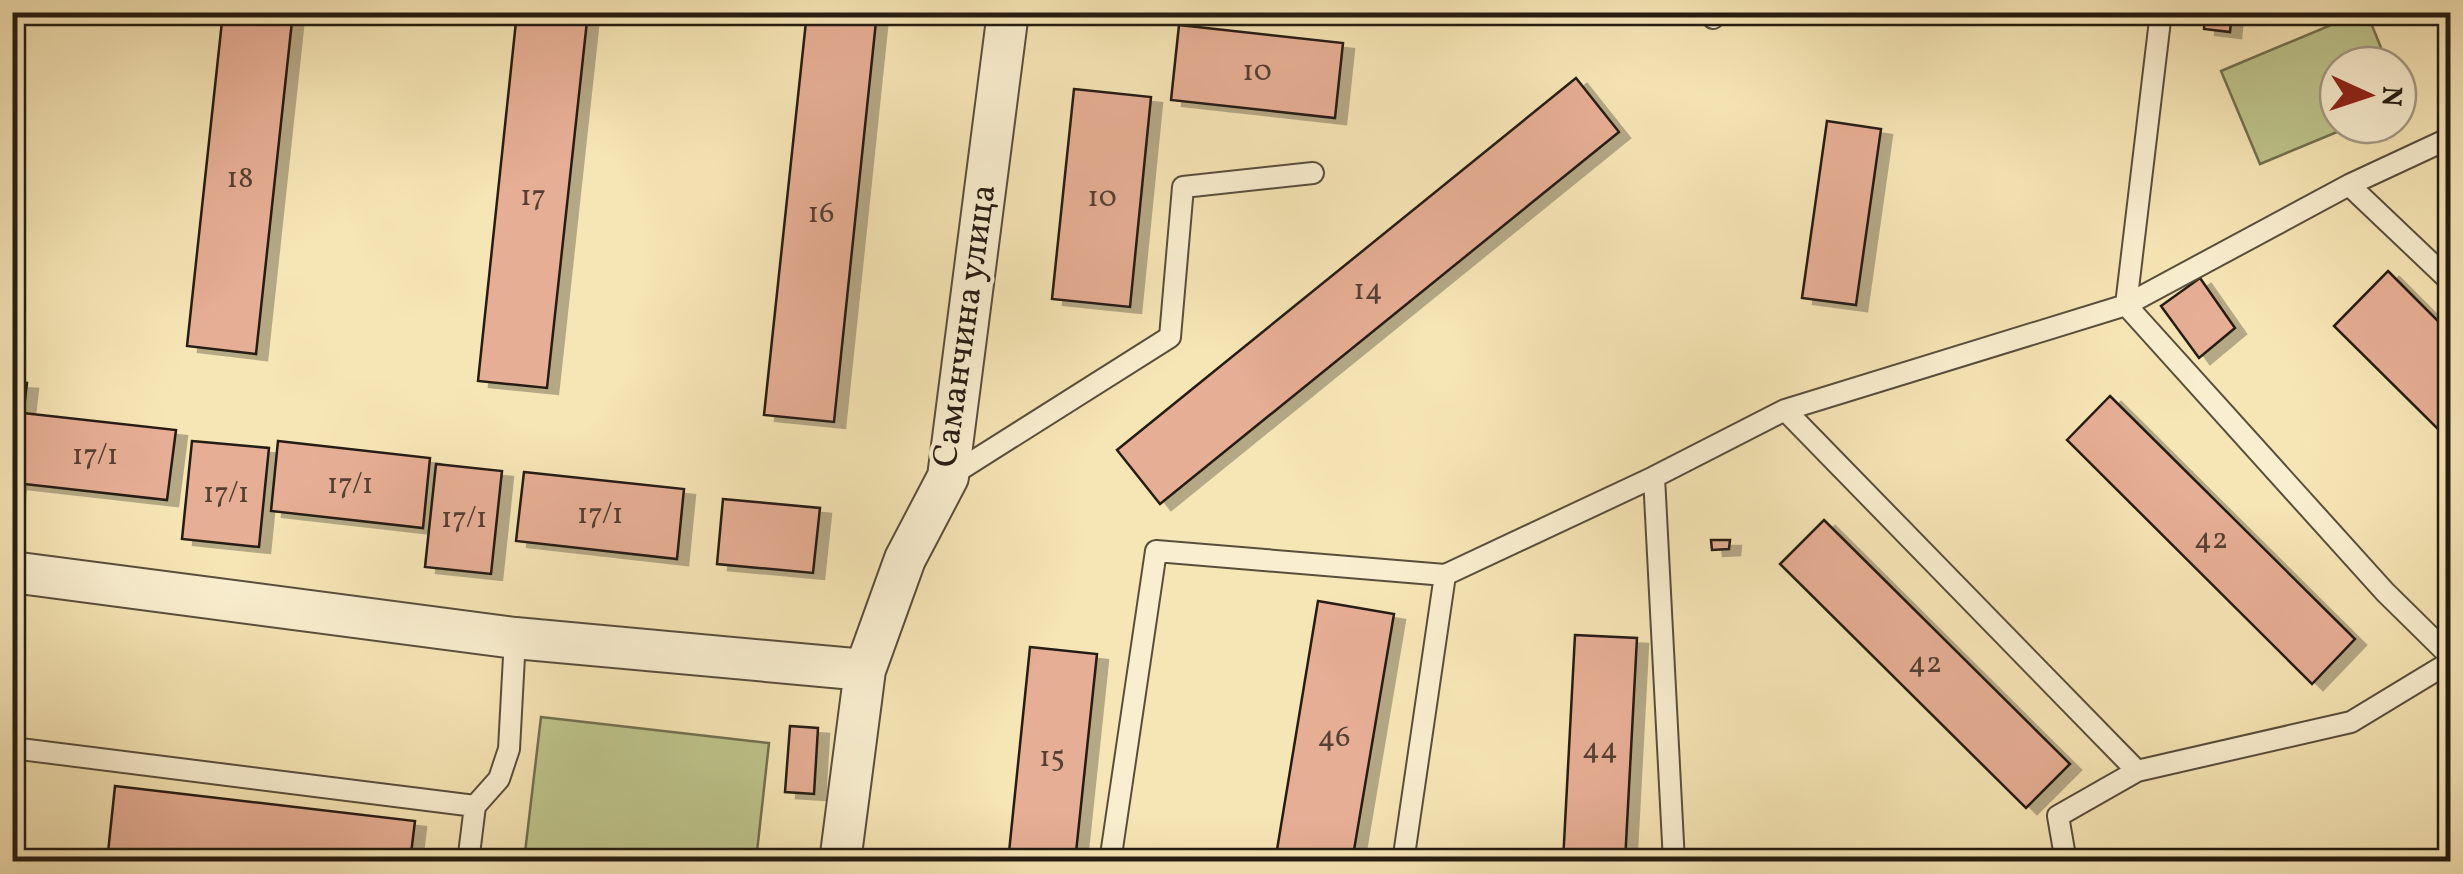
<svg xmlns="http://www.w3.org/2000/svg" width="2463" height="874" viewBox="0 0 2463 874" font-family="Vollkorn,serif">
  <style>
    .green { fill: #bec48c; stroke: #72704f; stroke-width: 2.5 }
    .building { fill: #e6ae94; stroke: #251c12; stroke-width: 2.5; filter: url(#shadow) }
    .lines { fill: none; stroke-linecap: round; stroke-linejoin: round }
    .service-casing { stroke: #594e3b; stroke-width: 24 }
    .minor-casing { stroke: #594e3b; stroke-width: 44 }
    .service { stroke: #f9eecf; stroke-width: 20 }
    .minor { stroke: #f9eecf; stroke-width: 40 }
    .labels { text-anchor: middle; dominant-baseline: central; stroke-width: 8; stroke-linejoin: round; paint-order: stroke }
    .number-label { font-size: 30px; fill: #554032 }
    .street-label { font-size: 35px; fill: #251c12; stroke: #f9eecf }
  </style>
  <defs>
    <filter id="shadow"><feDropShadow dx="11" dy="6" stdDeviation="0" flood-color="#0004"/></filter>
  </defs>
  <rect width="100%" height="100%" fill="#f6e5b5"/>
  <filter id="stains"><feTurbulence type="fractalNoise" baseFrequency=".002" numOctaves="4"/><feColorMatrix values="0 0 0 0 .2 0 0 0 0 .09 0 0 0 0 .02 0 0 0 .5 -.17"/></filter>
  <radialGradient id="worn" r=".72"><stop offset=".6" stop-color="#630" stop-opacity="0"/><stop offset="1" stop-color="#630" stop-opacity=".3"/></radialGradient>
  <path class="green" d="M 2362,12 L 2367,13 L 2388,65 L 2338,65 L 2338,125 L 2354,125 L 2260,164 L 2221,71 Z
    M 541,717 L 769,743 L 756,861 L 524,861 Z"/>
  <path class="building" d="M 223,12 L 293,12 L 256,354 L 187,346 Z
    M 517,12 L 588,12 L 547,388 L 478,381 Z
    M 807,12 L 877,12 L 834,422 L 764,415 Z
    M 2205,12 L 2232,12 L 2230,32 L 2204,29 Z
    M 1179,25 L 1343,43 L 1335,118 L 1171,100 Z
    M 1576,78 L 1619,132 L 1160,504 L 1117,450 Z
    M 1074,89 L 1151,97 L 1130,307 L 1052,299 Z
    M 1827,121 L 1881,129 L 1856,305 L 1802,298 Z
    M 2388,271 L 2450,333 L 2450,441 L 2334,326 Z
    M 2200,278 L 2235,328 L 2199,358 L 2161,306 Z
    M 12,382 L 27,383 L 12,507 Z
    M 2110,396 L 2355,639 L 2312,684 L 2067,440 Z
    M 23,413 L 176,430 L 167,500 L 15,483 Z
    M 192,441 L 269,448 L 259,547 L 182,539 Z
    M 278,441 L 430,458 L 423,528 L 271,511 Z
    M 436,464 L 502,471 L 491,574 L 425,567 Z
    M 524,472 L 684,489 L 677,559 L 516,541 Z
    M 723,499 L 820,508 L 813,573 L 717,564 Z
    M 1824,520 L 2070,764 L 2026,808 L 1780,564 Z
    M 1711,540 L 1730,540 L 1729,549 L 1712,550 Z
    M 1318,601 L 1394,614 L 1352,862 L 1275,862 Z
    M 1575,635 L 1637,638 L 1625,862 L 1563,862 Z
    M 1030,647 L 1097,654 L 1075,862 L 1008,862 Z
    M 790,726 L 818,728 L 814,794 L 785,792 Z
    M 115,786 L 415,821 L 410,862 L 107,862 Z"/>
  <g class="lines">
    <g class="service-casing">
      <path id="service" d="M 1713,18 L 1714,12
        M 2450,138 L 2349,185 L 2126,305 L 2385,592 L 2450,656
        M 2349,185 L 2450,281
        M 1785,410 L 2137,771
        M 950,476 L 1170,337 L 1183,187 L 1313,173
        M 1654,477 L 1674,862
        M 12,748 L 475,806 L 499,779 L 509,749 L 515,638
        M 468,862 L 475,806
        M 1110,862 L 1156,551 L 1445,575
        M 1403,862 L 1445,575 L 1654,477 L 1785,410 L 2126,305 L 2161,12
        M 2066,862 L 2058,816 L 2137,771 L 2351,722 L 2450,662"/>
    </g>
    <g class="minor-casing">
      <path id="minor" d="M 12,572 L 515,638 L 865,670
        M 840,862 L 865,670 L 905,559 L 948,477 L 1008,12"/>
    </g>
    <use href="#service" class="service"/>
    <use href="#minor" class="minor"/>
  </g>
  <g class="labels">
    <g class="number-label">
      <text x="1257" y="72">10</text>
      <text x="240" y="179">18</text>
      <text x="533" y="197">17</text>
      <text x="1102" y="198">10</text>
      <text x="821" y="214">16</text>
      <text x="1368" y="291">14</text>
      <text x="95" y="456">17/1</text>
      <text x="350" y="485">17/1</text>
      <text x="226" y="494">17/1</text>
      <text x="600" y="515">17/1</text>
      <text x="464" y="519">17/1</text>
      <text x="2211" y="540">42</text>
      <text x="1925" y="664">42</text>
      <text x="1334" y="738">46</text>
      <text x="1600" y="750">44</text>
      <text x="1052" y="758">15</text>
    </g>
    <g class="street-label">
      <text transform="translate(966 326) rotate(-82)">Саманчина улица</text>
    </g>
  </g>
  <rect width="2463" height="874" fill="none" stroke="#f6e5b5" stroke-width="50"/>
  <rect x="15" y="15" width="2433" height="844" fill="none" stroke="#251c12" stroke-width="5"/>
  <rect x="25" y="25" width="2413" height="824" fill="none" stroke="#251c12" stroke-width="2.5"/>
  <g transform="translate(2368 95) rotate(93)"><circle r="48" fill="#f9eecf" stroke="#a49a83" stroke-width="2.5"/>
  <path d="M0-8L18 38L0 25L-18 38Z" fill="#8f2418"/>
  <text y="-15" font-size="28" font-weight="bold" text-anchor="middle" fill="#251c12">N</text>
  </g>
  <rect width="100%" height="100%" filter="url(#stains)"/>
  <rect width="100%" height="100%" fill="url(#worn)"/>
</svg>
